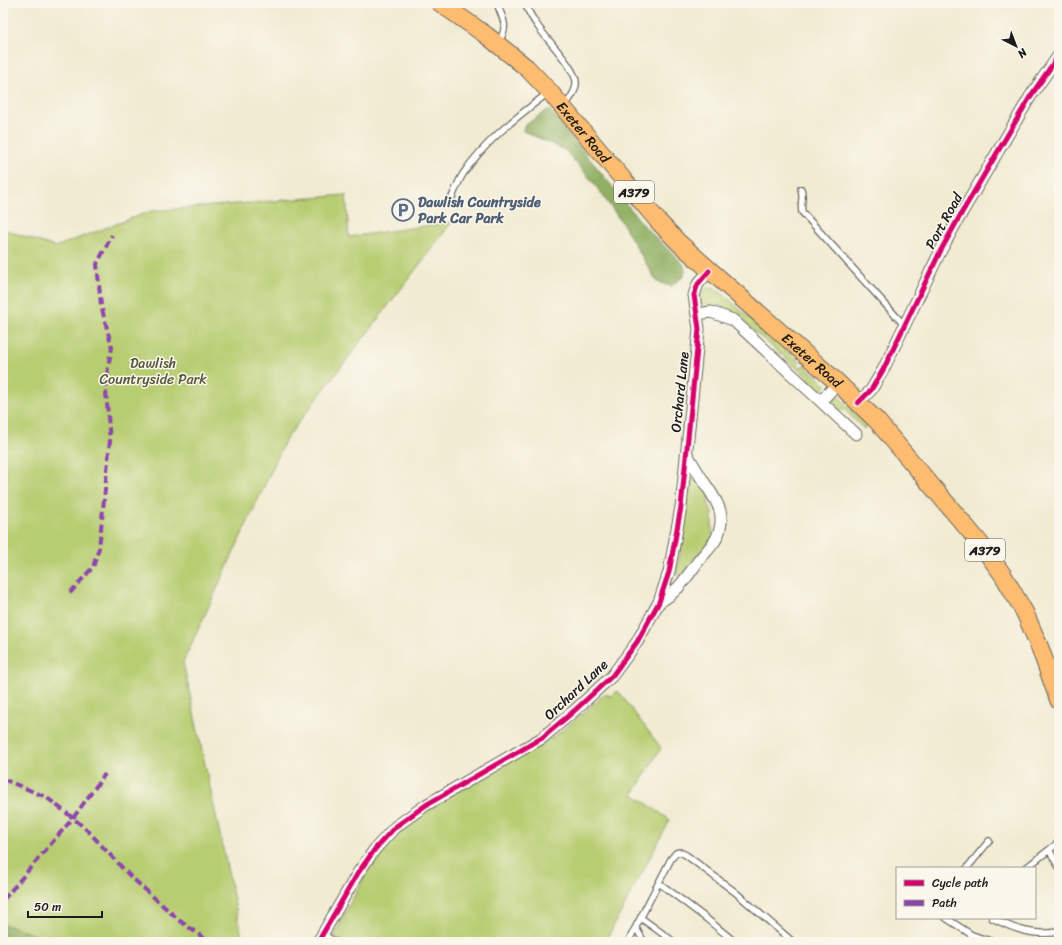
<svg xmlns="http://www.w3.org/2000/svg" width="1062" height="945" viewBox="0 0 1062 945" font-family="Sriracha,sans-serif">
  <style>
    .green { fill: #b7cd72; stroke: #6a7447 }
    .forest { fill: #91b064; stroke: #566640 }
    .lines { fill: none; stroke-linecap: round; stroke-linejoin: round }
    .service-casing { stroke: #67645c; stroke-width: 8 }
    .minor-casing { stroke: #67645c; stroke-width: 13 }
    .primary-casing { stroke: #67645c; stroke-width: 19 }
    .service { stroke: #fff; stroke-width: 5.5 }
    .minor { stroke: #fff; stroke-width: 11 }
    .primary { stroke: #febc70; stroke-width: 17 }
    .quiet { stroke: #8e44ad; stroke-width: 4; stroke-dasharray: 8 4; stroke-linecap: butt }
    .cycleway-casing { stroke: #fbf7ec; stroke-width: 8 }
    .cycleway { stroke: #d6006c; stroke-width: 5 }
    .labels { text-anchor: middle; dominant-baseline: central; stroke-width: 3; stroke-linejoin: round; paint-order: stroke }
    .shield { fill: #fbf7ec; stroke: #5f5e5a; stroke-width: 1 }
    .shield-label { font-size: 13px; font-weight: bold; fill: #1c1c1c }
    .street-label { font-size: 14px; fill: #1c1c1c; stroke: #fbf7ec }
    .service-label { font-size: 14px; font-weight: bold; fill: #4e5e75; stroke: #fbf7ec; text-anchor: start }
    .park-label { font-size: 14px; fill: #525a3a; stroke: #fbf7ec }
  </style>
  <rect width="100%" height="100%" fill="#fbf7ec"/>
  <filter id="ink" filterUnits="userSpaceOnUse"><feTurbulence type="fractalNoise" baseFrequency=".025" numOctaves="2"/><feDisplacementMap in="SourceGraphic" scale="8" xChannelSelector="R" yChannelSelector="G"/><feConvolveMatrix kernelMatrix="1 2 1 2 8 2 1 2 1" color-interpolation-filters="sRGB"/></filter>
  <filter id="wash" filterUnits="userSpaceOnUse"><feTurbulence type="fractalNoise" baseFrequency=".012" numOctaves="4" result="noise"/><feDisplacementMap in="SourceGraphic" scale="16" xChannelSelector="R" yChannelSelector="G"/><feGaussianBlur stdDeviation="0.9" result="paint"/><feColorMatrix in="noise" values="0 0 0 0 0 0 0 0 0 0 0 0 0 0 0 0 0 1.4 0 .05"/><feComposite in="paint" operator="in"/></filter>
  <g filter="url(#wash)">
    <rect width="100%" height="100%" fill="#f1ebd2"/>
    <path class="green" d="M 346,195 L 349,237 L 452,222 L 286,439 L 183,662 L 243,942 L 55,942 L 3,924 L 3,229 L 55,247 L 151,211 Z
      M 708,288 L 713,288 L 718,290 L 800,362 L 798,364 L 801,367 L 804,365 L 826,385 L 822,391 L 818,391 L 810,384 L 808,377 L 730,311 L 721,306 L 708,308 L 704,307 C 697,299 699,292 708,288 Z
      M 838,397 L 840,398 L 868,425 L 864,429 L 845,410 L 839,410 L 833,403 L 835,399 Z
      M 691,474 L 694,474 L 710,496 L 708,503 L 712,513 L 712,531 L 714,536 L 682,575 L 679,576 L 676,573 L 680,554 L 689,475 Z
      M 618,691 L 661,748 L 633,794 L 670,820 L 605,942 L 343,942 L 334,936 C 341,919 350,904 359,887 C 365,877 369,865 377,855 C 410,811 474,783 522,755 C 552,742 580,716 605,694 L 611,696 Z"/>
    <path class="forest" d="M 549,109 L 645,227 L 683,264 L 685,269 L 684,276 L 671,286 L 657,282 L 623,224 L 593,182 L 565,150 L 523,131 L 524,126 Z
      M 3,924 L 55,942 L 3,942 Z"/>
  </g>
  <g filter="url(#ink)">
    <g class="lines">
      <g class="service-casing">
        <path id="service" d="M 497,3 C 503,21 509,24 499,42
          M 525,3 C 528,11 532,18 537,25 C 545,38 578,70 576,84 C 576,92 569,100 565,106
          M 801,189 C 804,197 800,204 802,212 L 904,325
          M 450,202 C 454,193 458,182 463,174 C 485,141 517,117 548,93
          M 1059,842 L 1049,850 L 1059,867
          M 967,868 L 989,841
          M 1026,868 L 1049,850
          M 659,883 L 707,919 L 735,942
          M 641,918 L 674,942
          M 946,918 L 972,935 L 993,942
          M 992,918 C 1016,930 1033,936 1059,932
          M 636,928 L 644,942
          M 323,934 L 335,942
          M 628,942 L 671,859 L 676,853 L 680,852 L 686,855 L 735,892 L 793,942"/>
      </g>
      <g class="minor-casing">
        <path id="minor" d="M 697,314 L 711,312 L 733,320 L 856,434
          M 821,401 L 838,383
          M 858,403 L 871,390 L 883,370 L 941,250 L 961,214 L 1030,97 L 1059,55
          M 659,602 C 676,594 686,578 697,563 C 702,556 713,545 716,539 C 727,517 719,504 706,485 C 699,475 693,464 687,454
          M 318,942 L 358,873 L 375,849 L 395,827 L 426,805 L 542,738 L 574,711 L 612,676 L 637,642 L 659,602 L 669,572 L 681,507 L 699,329 L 694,295 L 698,284 L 709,271"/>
      </g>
      <g class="primary-casing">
        <g id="primary">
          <path id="s1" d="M 440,3 L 486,35 L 527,68 L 550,92 L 658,221 L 679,243 L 838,383 L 877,421 L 979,542 L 1003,575 L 1025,613 L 1040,648 L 1059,701"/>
        </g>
      </g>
      <use href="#service" class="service"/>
      <use href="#minor" class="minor"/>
      <use href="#primary" class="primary"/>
      <path class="quiet" d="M 70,593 L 93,567 L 99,548 L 110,441 L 106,391 L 108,366 L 112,348 L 101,305 L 97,264 L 112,235
        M 3,779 L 46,797 L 73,818 L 87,830 L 129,875 L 179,920 L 209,942
        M 3,900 L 73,818 L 105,774"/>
      <g class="cycleway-casing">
        <path id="cycleway" d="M 858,403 L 871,390 L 883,370 L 941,250 L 961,214 L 1030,97 L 1059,55
          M 318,942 L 358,873 L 375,849 L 395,827 L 426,805 L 542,738 L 574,711 L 612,676 L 637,642 L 659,602 L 669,572 L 681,507 L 699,329 L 694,295 L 698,284 L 709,271"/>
      </g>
      <use href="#cycleway" class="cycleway"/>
    </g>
  </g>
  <defs>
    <g id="parking-ring" transform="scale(1.15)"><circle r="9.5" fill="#fbf7ec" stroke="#5c6f8a" stroke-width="1.5"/><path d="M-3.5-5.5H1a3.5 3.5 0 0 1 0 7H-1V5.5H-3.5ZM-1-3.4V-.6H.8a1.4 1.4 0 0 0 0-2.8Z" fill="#5c6f8a"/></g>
  </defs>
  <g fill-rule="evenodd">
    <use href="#parking-ring" x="403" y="210"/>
  </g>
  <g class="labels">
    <g class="shield">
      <rect x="614" y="181" width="40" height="22" rx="3"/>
      <rect x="965" y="539" width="40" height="22" rx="3"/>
    </g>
    <g class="shield-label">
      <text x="634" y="192">A379</text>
      <text x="985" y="550">A379</text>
    </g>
    <g class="street-label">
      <text stroke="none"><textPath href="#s1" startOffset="194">Exeter Road</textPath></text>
      <text transform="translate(944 221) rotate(-61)">Port Road</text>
      <text stroke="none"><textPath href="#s1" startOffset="518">Exeter Road</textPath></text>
      <text transform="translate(680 392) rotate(-84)">Orchard Lane</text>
      <text transform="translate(576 690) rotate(-43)">Orchard Lane</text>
    </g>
    <g class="service-label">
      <text x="418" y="202">Dawlish Countryside<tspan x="418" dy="16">Park Car Park</tspan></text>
    </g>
    <g class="park-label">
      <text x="153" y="363">Dawlish<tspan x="153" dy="16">Countryside Park</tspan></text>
    </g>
  </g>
  <rect width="1062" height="945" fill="none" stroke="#fbf7ec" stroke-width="16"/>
  <rect x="896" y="867" width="140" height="52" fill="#fbf7ec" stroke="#a29f99"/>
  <rect x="904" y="880" width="20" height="6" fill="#d6006c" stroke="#a29f99"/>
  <text x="932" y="887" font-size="12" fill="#1c1c1c">Cycle path</text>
  <rect x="904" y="900" width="20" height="6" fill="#8e44ad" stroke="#a29f99"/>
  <text x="932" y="907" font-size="12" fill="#1c1c1c">Path</text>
  <g transform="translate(1016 46) rotate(138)" stroke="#fbf7ec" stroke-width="3" paint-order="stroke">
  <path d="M0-3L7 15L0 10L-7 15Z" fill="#1c1c1c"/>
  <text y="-6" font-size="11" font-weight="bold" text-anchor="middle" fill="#1c1c1c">N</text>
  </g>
  <path d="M28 911v6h74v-6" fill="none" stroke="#1c1c1c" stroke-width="2"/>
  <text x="34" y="911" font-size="12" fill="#1c1c1c" stroke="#fbf7ec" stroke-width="3" paint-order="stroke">50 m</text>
</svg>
